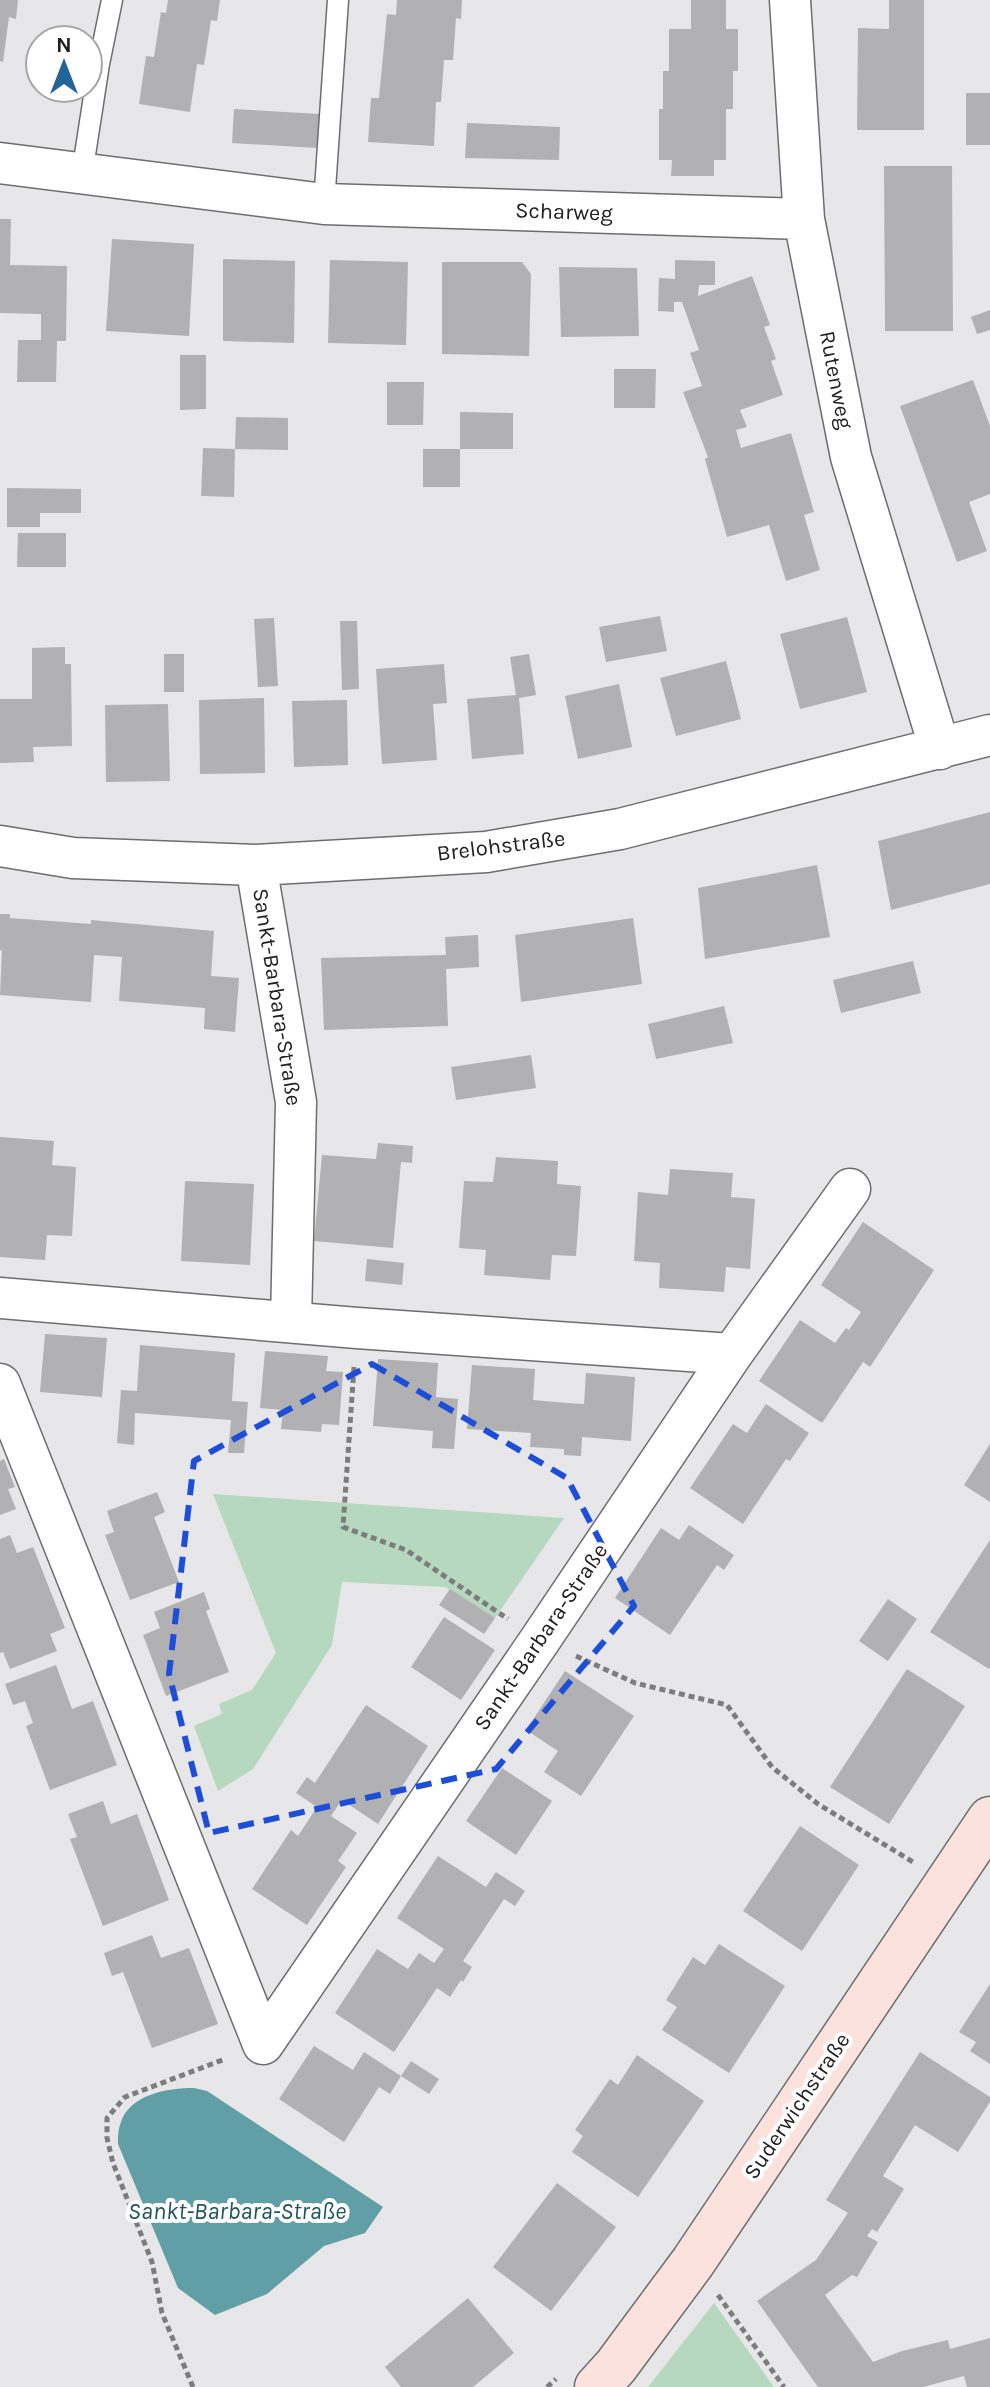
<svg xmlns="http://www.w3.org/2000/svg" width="990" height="2387" viewBox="0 0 990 2387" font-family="Karla,sans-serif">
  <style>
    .green { fill: #b5d8bf }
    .water { fill: #619fa6 }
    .building { fill: #b1b0b2 }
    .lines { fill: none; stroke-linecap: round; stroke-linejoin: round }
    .lane-casing { stroke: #6c6d6e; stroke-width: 23 }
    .street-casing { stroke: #6c6d6e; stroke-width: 43 }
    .secondary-casing { stroke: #6c6d6e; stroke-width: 47 }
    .path { stroke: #7d7d7e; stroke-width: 5; stroke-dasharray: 6 4; stroke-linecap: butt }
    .lane { stroke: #fff; stroke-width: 20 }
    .street { stroke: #fff; stroke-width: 40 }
    .secondary { stroke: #fbe2dc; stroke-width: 44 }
    .marked { fill: none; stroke: #1d4ed8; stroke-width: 6; stroke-dasharray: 16 10; stroke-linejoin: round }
    .labels { text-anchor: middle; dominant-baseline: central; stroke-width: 8; stroke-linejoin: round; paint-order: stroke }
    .street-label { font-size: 22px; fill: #202021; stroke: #fff }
    .water-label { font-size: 24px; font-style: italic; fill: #1f555b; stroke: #fff }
  </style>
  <rect width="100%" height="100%" fill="#e7e7e9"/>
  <path class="green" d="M 213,1494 L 564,1518 L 495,1618 L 445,1587 L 342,1582 L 332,1645 L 253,1769 L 218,1791 L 194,1726 L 222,1714 L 219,1704 L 252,1690 L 276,1653 Z
    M 714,2303 L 774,2387 L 648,2387 Z"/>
  <path class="water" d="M 194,2088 L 207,2091 L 383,2207 L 365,2233 L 324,2246 L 267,2294 L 215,2315 L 178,2288 L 118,2144 C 118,2138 118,2130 120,2125 C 128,2094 168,2088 194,2088 Z"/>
  <path class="building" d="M 0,0 L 18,0 L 16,19 L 9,17 L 3,62 L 0,61 Z
    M 168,0 L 220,0 L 217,21 L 211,20 L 204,65 L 197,64 L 190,112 L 139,104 L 146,56 L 154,57 L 161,12 L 166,13 Z
    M 397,0 L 462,0 L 461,19 L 456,18 L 453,60 L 444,60 L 441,102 L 436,102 L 434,146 L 368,142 L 371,98 L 379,98 L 387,14 L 396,15 Z
    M 691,0 L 726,0 L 726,29 L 738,29 L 738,71 L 733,71 L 733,109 L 726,109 L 726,160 L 714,160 L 714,176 L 671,176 L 672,160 L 659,160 L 659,109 L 663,109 L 663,71 L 669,71 L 669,29 L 691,29 Z
    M 889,0 L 924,0 L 924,130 L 857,130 L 858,28 L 889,29 Z
    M 966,93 L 990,93 L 990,145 L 966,145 Z
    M 234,109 L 320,114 L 318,148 L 232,143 Z
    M 467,123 L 560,127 L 559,160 L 465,158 Z
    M 884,166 L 952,166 L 953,331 L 885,331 Z
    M 0,219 L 11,219 L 10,265 L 67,266 L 66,341 L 57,341 L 56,382 L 17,382 L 18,340 L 41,340 L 41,314 L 0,313 Z
    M 112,239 L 194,244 L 189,336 L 106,331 Z
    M 223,259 L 295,261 L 294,343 L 223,341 Z
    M 330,260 L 408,262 L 406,345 L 328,343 Z
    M 675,260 L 715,261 L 715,285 L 699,285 L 698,296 L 752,276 L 770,325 L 764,327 L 776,359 L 771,361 L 783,395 L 740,410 L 747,427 L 736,430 L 741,448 L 791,433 L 814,512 L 804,515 L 820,570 L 786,581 L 769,525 L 727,537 L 705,459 L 708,457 L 683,392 L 702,386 L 690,353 L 699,350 L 682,302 L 674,302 L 674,312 L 658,311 L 659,278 L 675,279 Z
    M 442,262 L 522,262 L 531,274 L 529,356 L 442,354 Z
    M 559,267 L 637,268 L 639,336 L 561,337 Z
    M 990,310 L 990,330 L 977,334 L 971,317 Z
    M 180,355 L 206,355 L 206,409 L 180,410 Z
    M 614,369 L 656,369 L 655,408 L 614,408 Z
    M 973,380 L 990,426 L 990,494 L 969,502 L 987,551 L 957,562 L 900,406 Z
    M 387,382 L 424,382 L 423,425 L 387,425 Z
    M 460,412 L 513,413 L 513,449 L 460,449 Z
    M 236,417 L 288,418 L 288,450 L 235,449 Z
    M 203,448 L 235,449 L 234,497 L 201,496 Z
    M 423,449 L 460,449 L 460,487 L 423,487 Z
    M 7,488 L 81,489 L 81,513 L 40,513 L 40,527 L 7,527 Z
    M 18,533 L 66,533 L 66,567 L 17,567 Z
    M 660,616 L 667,651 L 606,662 L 599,627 Z
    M 847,617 L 867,692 L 800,709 L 780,634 Z
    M 274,618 L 278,686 L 258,687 L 254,619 Z
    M 340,621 L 357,621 L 359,689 L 342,690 Z
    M 65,647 L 65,664 L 71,664 L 72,746 L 33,747 L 34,762 L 0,763 L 0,699 L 32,699 L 32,648 Z
    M 164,654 L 184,654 L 184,692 L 164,692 Z
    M 529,654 L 536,695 L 519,698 L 524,754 L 472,759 L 467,699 L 516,695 L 510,657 Z
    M 726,661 L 741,719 L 676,736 L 660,678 Z
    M 444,664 L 447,703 L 433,704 L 437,760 L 382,764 L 376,669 Z
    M 619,684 L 632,747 L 578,759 L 565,696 Z
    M 264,698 L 265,773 L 200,774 L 199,700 Z
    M 347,700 L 348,765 L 294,767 L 292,701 Z
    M 168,704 L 170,781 L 106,782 L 105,705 Z
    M 990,812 L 990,884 L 891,910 L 878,841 Z
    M 817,865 L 830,937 L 705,959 L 698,888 Z
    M 0,914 L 10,914 L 10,918 L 91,924 L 91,920 L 214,931 L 211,976 L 239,978 L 235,1032 L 204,1029 L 205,1008 L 119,1001 L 122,957 L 94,955 L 91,1002 L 0,995 L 2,951 L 0,950 Z
    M 633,918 L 642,984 L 521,1002 L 515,935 Z
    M 478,935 L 479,967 L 446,969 L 448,1026 L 324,1030 L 321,958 L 446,955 L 445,937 Z
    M 913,961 L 921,993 L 841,1013 L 833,980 Z
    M 724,1006 L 733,1043 L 656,1059 L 648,1024 Z
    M 531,1055 L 536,1088 L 456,1100 L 451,1067 Z
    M 0,1137 L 54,1141 L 52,1165 L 76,1167 L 72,1236 L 47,1235 L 45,1260 L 0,1257 Z
    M 378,1143 L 413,1146 L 412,1163 L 401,1162 L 393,1248 L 314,1241 L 322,1155 L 376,1159 Z
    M 496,1157 L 558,1161 L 557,1184 L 581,1186 L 576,1256 L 552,1255 L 550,1280 L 484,1275 L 486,1250 L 459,1248 L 464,1181 L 493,1182 Z
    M 670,1169 L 733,1173 L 731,1197 L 755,1199 L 750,1269 L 726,1267 L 724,1292 L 659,1288 L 660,1263 L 634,1261 L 638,1192 L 668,1195 Z
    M 185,1181 L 254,1184 L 250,1265 L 181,1261 Z
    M 863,1222 L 934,1270 L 870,1367 L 863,1362 L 822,1423 L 759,1381 L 800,1320 L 835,1343 L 846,1328 L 849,1330 L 861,1312 L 821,1285 Z
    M 367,1259 L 404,1263 L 402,1285 L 365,1281 Z
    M 45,1334 L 107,1338 L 102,1397 L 40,1392 Z
    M 140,1345 L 235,1353 L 232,1401 L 248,1402 L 244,1453 L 228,1453 L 231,1420 L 135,1413 L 134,1445 L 117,1443 L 121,1390 L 137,1391 Z
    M 265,1351 L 328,1356 L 326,1371 L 343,1372 L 339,1425 L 322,1424 L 321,1432 L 281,1429 L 283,1410 L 260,1408 Z
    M 378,1359 L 438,1363 L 436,1397 L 458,1399 L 454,1449 L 432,1448 L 433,1431 L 373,1426 Z
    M 472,1365 L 535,1369 L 533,1400 L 567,1403 L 584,1404 L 586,1373 L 635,1377 L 631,1441 L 582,1437 L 581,1456 L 564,1455 L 564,1449 L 530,1447 L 531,1433 L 467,1429 Z
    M 766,1404 L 809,1433 L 790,1461 L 786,1459 L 743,1524 L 690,1488 L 733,1424 L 747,1433 Z
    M 990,1444 L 990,1502 L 964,1485 Z
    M 4,1459 L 15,1487 L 8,1489 L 16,1509 L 0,1515 L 0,1461 Z
    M 157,1492 L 165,1512 L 154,1517 L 179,1582 L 130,1600 L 105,1535 L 114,1532 L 107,1511 Z
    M 689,1525 L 734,1555 L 724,1570 L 717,1565 L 670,1635 L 615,1598 L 661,1528 L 679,1540 Z
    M 10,1535 L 17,1553 L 33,1547 L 65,1628 L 50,1634 L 57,1651 L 10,1669 L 3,1652 L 0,1653 L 0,1539 Z
    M 990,1540 L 990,1667 L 989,1669 L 930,1632 Z
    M 450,1589 L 495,1618 L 484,1634 L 439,1605 Z
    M 204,1592 L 210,1609 L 206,1611 L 229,1672 L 166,1696 L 143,1635 L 160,1628 L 154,1612 Z
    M 888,1599 L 917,1619 L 888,1661 L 859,1641 Z
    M 444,1617 L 495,1650 L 461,1700 L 411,1667 Z
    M 56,1665 L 72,1709 L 93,1701 L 117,1765 L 50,1790 L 26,1726 L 33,1723 L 25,1701 L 13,1705 L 5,1684 Z
    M 907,1669 L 965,1706 L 889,1824 L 830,1787 Z
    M 565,1671 L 634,1716 L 581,1796 L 544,1772 L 558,1751 L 526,1730 Z
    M 366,1705 L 428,1746 L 378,1824 L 342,1800 L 331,1816 L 357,1833 L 338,1861 L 346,1867 L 307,1925 L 252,1889 L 291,1830 L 298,1836 L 317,1807 L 296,1793 L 307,1777 L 315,1783 Z
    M 502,1768 L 552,1801 L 516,1855 L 466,1821 Z
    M 103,1801 L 111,1824 L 137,1814 L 169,1900 L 103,1926 L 70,1839 L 77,1837 L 68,1814 Z
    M 800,1826 L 859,1865 L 802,1951 L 743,1911 Z
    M 438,1856 L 486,1887 L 496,1872 L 525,1891 L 515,1906 L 504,1899 L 463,1961 L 472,1967 L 463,1982 L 461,1980 L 450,1997 L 437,1988 L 394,2052 L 335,2013 L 377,1949 L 408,1969 L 419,1953 L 434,1963 L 444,1949 L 397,1918 Z
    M 152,1935 L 161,1958 L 189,1948 L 218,2024 L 152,2048 L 123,1972 L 112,1976 L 104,1953 Z
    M 719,1944 L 785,1986 L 729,2073 L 662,2030 L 677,2007 L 666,2000 L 693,1957 L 705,1965 Z
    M 990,1984 L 990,2064 L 970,2051 L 976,2042 L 959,2032 Z
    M 314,2046 L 353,2070 L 364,2052 L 401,2076 L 411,2061 L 439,2079 L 429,2094 L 401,2076 L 390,2094 L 379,2087 L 344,2142 L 279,2099 Z
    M 920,2052 L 990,2097 L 990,2102 L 958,2152 L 915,2125 L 883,2176 L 904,2189 L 877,2232 L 872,2229 L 867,2236 L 878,2242 L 857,2277 L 852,2275 L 825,2295 L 873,2362 L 902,2351 L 948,2340 L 950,2349 L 990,2338 L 990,2387 L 967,2387 L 964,2376 L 923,2387 L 818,2387 L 757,2301 L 816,2260 L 848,2213 L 826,2200 Z
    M 637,2055 L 704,2101 L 638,2197 L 572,2152 L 583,2136 L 575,2130 L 610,2079 L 618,2085 Z
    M 557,2183 L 616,2227 L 551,2311 L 493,2267 Z
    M 468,2298 L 514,2353 L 473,2387 L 401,2387 L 385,2367 Z"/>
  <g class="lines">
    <g class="lane-casing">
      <path id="lane" d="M 82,174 L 99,64 L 112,0
        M 324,204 L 338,0"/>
    </g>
    <g class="street-casing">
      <path id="street" d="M 790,0 L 804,219 L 851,457 L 940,749
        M 0,163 L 324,204 L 804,219
        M 0,846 L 73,858 L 256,865 L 486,852 L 620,829 L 990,735
        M 256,865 L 296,1102 L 291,1321
        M 0,1298 L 357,1328 L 732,1354 L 540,1640 L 263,2044
        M 732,1354 L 850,1189
        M 0,1384 L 263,2044"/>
    </g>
    <g class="secondary-casing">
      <path id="secondary" d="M 597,2387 L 616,2366 L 693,2262 L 990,1819"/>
    </g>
    <path class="path" d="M 354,1367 L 343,1527 L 406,1550 L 508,1619
      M 576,1656 L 635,1683 L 727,1705 L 772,1767 L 818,1804 L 913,1862
      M 718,2295 L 784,2387
      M 193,2387 L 162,2313 L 152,2262 L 113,2163 L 107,2138 L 107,2118 L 125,2097 L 225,2059
      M 547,2387 L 556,2379"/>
    <use href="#lane" class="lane"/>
    <use href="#street" class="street"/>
    <use href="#secondary" class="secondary"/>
  </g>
  <path class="marked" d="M 372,1364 L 567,1478 L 634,1606 L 496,1769 L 209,1833 L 169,1674 L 194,1461 Z"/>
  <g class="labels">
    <g class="street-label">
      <text transform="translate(564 212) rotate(2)">Scharweg</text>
      <text transform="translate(836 380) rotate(79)">Rutenweg</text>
      <text transform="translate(501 846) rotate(-7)">Brelohstraße</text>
      <text transform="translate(277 997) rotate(81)">Sankt-Barbara-Straße</text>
      <text transform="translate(541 1637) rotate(-56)">Sankt-Barbara-Straße</text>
      <text transform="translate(797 2106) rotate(-56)">Suderwichstraße</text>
    </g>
    <g class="water-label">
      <text x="237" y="2211">Sankt-Barbara-Straße</text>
    </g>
  </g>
  <g transform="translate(64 64)"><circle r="38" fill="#ffffff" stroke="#a6a6a6" stroke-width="2"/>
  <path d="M0-6L14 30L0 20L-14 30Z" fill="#236499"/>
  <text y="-12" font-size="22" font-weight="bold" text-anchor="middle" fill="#202021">N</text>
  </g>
</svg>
